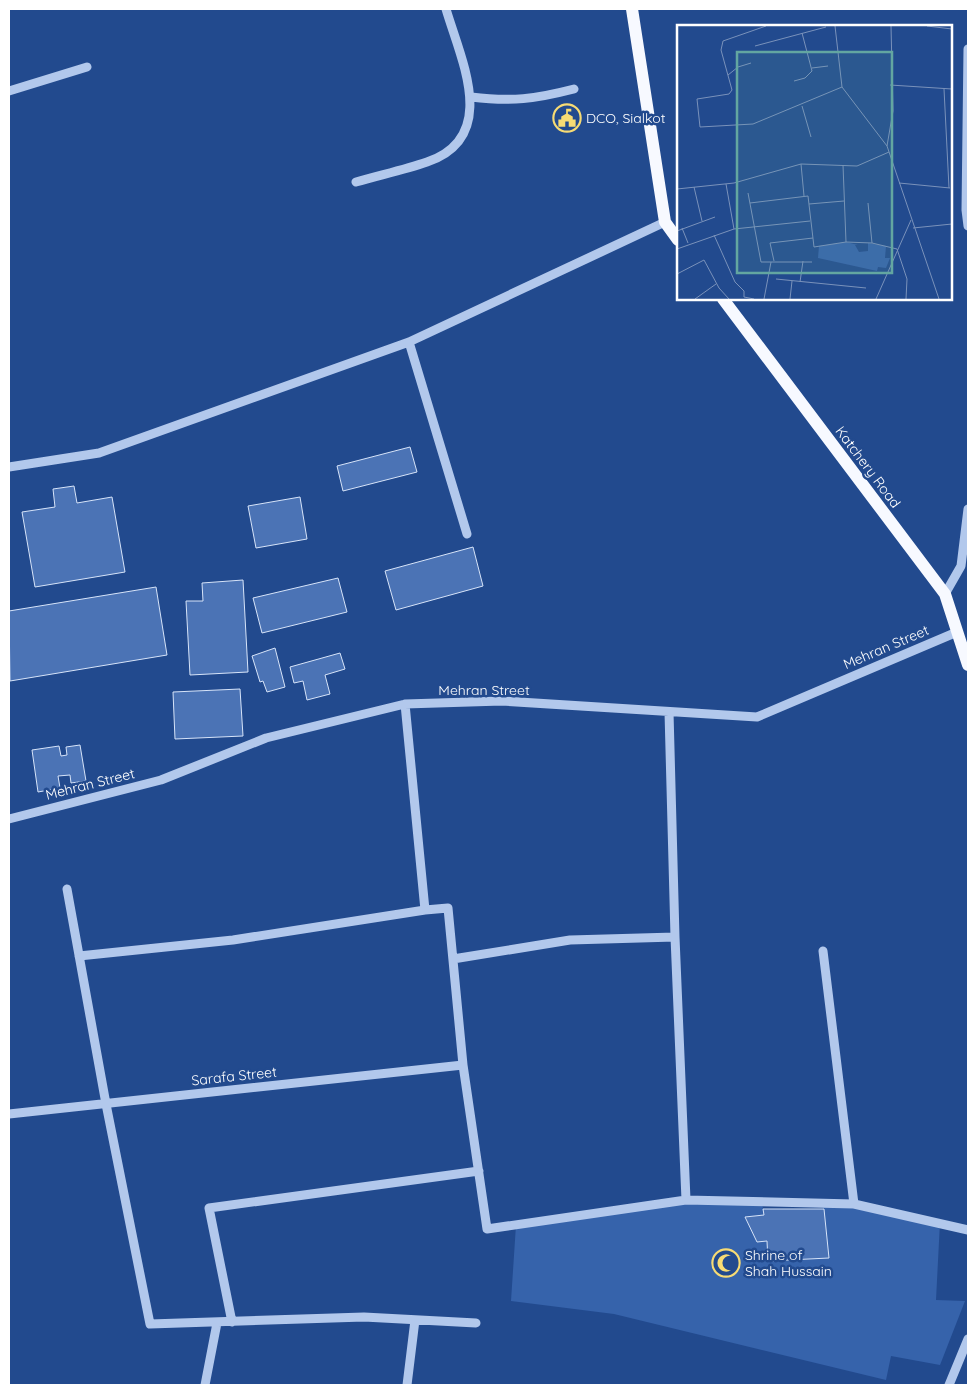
<svg xmlns="http://www.w3.org/2000/svg" width="977" height="1394" viewBox="0 0 977 1394" font-family="Quicksand,sans-serif">
  <style>
    .green { fill: #3663ab }
    .building { fill: #4b73b5; stroke: #d7e4f9 }
    .lines { fill: none; stroke-linecap: round; stroke-linejoin: round }
    .minor { stroke: #b2c8ec; stroke-width: 9 }
    .major { stroke: #f7f9ff; stroke-width: 12 }
    .labels { text-anchor: middle; dominant-baseline: central; stroke-width: 5; stroke-linejoin: round; paint-order: stroke }
    .poi-label { font-size: 14px; fill: #fff; stroke: #224a8e; text-anchor: start }
    .street-label { font-size: 14px; fill: #fff; stroke: #224a8e }
    .inset-road { fill: none; stroke: #7a92bb; stroke-width: 1 }
    .view { fill: #63a6a1; fill-opacity: 0.15; stroke: #63a6a1; stroke-width: 2.5 }
    .inset-edge { fill: none; stroke: #fff; stroke-width: 2.5 }
  </style>
  <rect width="100%" height="100%" fill="#224a8e"/>
  <path class="green" d="M 686,1200 L 762,1202 L 764,1215 L 745,1217 L 757,1242 L 767,1241 L 769,1261 L 828,1258 L 823,1204 L 857,1205 L 940,1222 L 936,1300 L 965,1301 L 940,1365 L 891,1356 L 886,1380 L 614,1314 L 511,1301 L 516,1225 Z"/>
  <path class="building" d="M 410,447 L 417,472 L 343,491 L 337,466 Z
    M 74,486 L 77,503 L 112,497 L 125,572 L 35,587 L 22,512 L 55,507 L 53,489 Z
    M 300,497 L 307,539 L 256,548 L 248,506 Z
    M 473,547 L 483,586 L 396,610 L 385,571 Z
    M 338,578 L 347,612 L 262,633 L 253,598 Z
    M 243,580 L 248,672 L 190,675 L 186,601 L 203,601 L 202,583 Z
    M 156,587 L 167,655 L 10,681 L 9,611 Z
    M 275,648 L 285,687 L 267,692 L 263,681 L 260,682 L 252,656 Z
    M 340,653 L 345,669 L 325,675 L 330,694 L 307,700 L 303,681 L 294,683 L 290,667 Z
    M 240,689 L 243,736 L 175,739 L 173,692 Z
    M 80,745 L 86,781 L 71,783 L 70,775 L 58,776 L 60,788 L 38,792 L 32,750 L 59,746 L 61,756 L 67,755 L 66,747 Z
    M 763,1209 L 824,1209 L 829,1258 L 768,1261 L 767,1241 L 757,1242 L 745,1217 L 764,1215 Z"/>
  <g class="lines">
    <path class="minor" d="M 968,49 L 966,210 L 968,226
      M 9,91 L 87,67
      M 471,97 C 512,102 535,99 574,89
      M 356,182 C 380,175 404,170 427,162 C 500,137 461,60 446,9
      M 409,342 L 467,534
      M 9,467 L 99,453 L 409,342 L 665,222
      M 945,594 L 961,566 L 968,509
      M 405,704 L 425,910
      M 669,712 L 675,937 L 686,1200
      M 9,819 L 161,780 L 266,738 L 405,704 L 502,701 L 757,717 L 957,632
      M 67,889 L 106,1104 L 150,1324 L 364,1317 L 476,1323
      M 823,951 L 854,1204
      M 79,956 L 233,940 L 425,910 L 448,908 L 463,1065 L 487,1229 L 686,1200 L 854,1204 L 968,1230
      M 453,959 L 570,940 L 675,937
      M 9,1114 L 463,1065
      M 232,1322 L 209,1208 L 479,1171
      M 205,1385 L 217,1323
      M 407,1385 L 415,1320
      M 949,1385 L 968,1339"/>
    <path class="major" d="M 632,9 L 665,222 L 678,240
      M 723,299 L 945,594 L 968,665"/>
  </g>
  <defs>
    <g id="civic-ring" transform="scale(1.4375)"><circle r="9.5" fill="#224a8e" stroke="#f7db74" stroke-width="1.5"/><path d="M-.6-6.5H3V-4.5H.6V-3L4-1V1h2V6H-6V1h2V-1L-.6-3ZM-1.2 2.5V6h2.4V2.5Z" fill="#f7db74"/></g>
    <g id="mosque-ring" transform="scale(1.4375)"><circle r="9.5" fill="#224a8e" stroke="#f7db74" stroke-width="1.5"/><path d="M3.5-4.9A6 6 0 1 0 3.5 4.9A5 5 0 1 1 3.5-4.9Z" fill="#f7db74"/></g>
  </defs>
  <g fill-rule="evenodd">
    <use href="#civic-ring" x="567" y="118"/>
    <use href="#mosque-ring" x="726" y="1263"/>
  </g>
  <g class="labels">
    <g class="poi-label">
      <text x="586" y="118">DCO, Sialkot</text>
      <text x="745" y="1255">Shrine of<tspan x="745" dy="16">Shah Hussain</tspan></text>
    </g>
    <g class="street-label">
      <text transform="translate(868 467) rotate(53)">Katchery Road</text>
      <text transform="translate(886 647) rotate(-23)">Mehran Street</text>
      <text x="484" y="690">Mehran Street</text>
      <text transform="translate(90 784) rotate(-14)">Mehran Street</text>
      <text transform="translate(234 1076) rotate(-6)">Sarafa Street</text>
    </g>
  </g>
  <g transform="translate(677 25)">
    <rect width="275" height="275" fill="#224a8e"/>
    <path d="M 169,217 L 181,220 L 178,220 L 182,227 L 191,226 L 191,218 L 209,221 L 208,233 L 213,233 L 209,243 L 201,242 L 200,246 L 141,233 L 142,221 Z" fill="#3663ab"/>
    <path class="inset-road" d="M 89,1 L 46,16 L 44,25 L 55,65 L 52,69 L 20,74 L 23,102 L 76,99 L 165,62M 158,1 L 165,62 L 210,121 L 262,274M 250,1 L 275,4M 78,21 L 149,2M 135,43 L 151,41M 51,50 L 61,42 L 74,38M 117,56 L 128,53 L 135,46 L 125,8M 213,60 L 275,64M 267,64 L 272,163M 125,81 L 134,112M 210,121 L 216,86 L 214,1M 124,139 L 127,171M 166,140 L 169,217M 222,158 L 273,163M 49,159 L 57,204M 17,162 L 25,196M 0,164 L 57,158 L 124,139 L 180,141 L 212,127M 71,168 L 84,237 L 135,237M 73,178 L 131,171 L 137,222 L 169,217 L 195,218 L 220,224 L 230,254 L 229,274M 191,178 L 195,218M 132,179 L 167,176M 5,203 L 11,218M 236,203 L 275,199M 0,206 L 38,192M 37,210 L 58,257 L 67,266 L 67,272 L 77,274M 0,224 L 57,204 L 133,196M 97,236 L 93,218 L 136,213M 0,249 L 27,235 L 42,263 L 52,274M 99,254 L 189,263M 123,257 L 126,236M 18,274 L 39,259M 87,274 L 94,237M 113,274 L 115,256M 199,274 L 234,195"/>
    <path class="view" d="M 60,27 L 215,27 L 215,248 L 60,248 Z"/>
    <rect width="275" height="275" class="inset-edge"/>
  </g>
  <rect width="977" height="1394" fill="none" stroke="#ffffff" stroke-width="20"/>
</svg>
